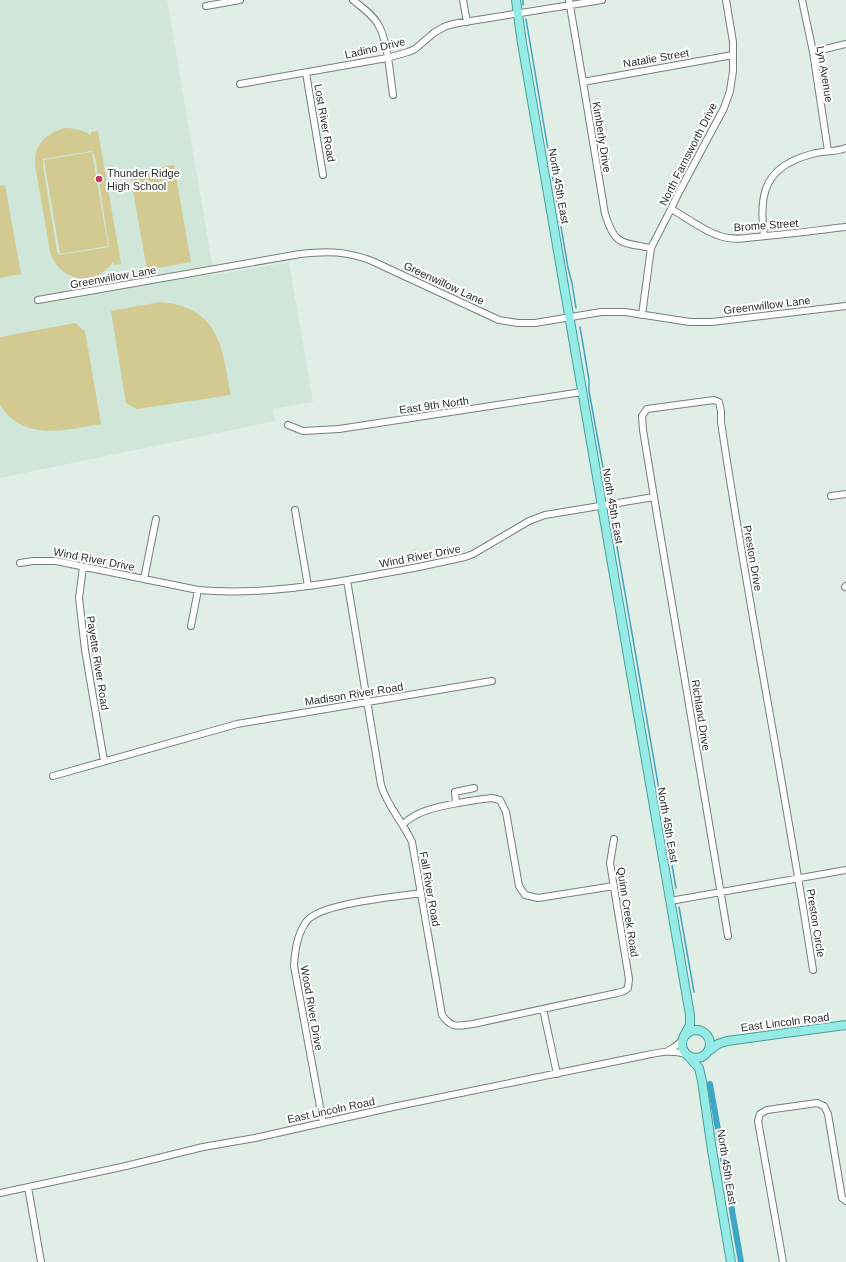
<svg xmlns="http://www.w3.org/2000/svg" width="846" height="1262" viewBox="0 0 846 1262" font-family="Arial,sans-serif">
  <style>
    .built { fill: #d0e6d9 }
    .green { fill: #d3ca91; fill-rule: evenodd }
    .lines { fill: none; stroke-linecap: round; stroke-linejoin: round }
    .stream { stroke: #3fa7c6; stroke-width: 1.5 }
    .canal { stroke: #3fa7c6; stroke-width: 6 }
    .minor-casing { stroke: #75817a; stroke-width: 8 }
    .major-casing { stroke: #44a19c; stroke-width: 10 }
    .minor { stroke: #fff; stroke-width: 6 }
    .major { stroke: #97ebe7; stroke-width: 8 }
    .poi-dot { fill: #c5365b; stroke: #fff; stroke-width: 1.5 }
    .labels { text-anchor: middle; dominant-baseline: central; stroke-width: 4; stroke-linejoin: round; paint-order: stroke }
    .street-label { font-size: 11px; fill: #2c312e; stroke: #fff }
    .poi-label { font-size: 11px; fill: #2c312e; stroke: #fff; text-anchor: start }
  </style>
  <rect width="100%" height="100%" fill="#e0eee6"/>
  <path class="built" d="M 0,0 L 167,0 L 214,275 L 289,262 L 313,402 L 273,409 L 275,421 L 0,478 Z"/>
  <path class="green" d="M 65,128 C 74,128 82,130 91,135 L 91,132 L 98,131 L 121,264 L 114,265 L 113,262 C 94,288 60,282 50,252 L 35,165 C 34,145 46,133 65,128 ZM 92,151 L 95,156 L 109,247 L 59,255 L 57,251 L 43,166 L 43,159 Z
    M 92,152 L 108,246 L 60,254 L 44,160 Z
    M 174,165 L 191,262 L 147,270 L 130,173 Z
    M 5,185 L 21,274 L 0,278 L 0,186 Z
    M 160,302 C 219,307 222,346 231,395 L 137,409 L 126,403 L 111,311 Z
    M 75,323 L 85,331 L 101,424 C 66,430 23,442 0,405 L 0,337 Z"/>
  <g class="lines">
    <path class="stream" d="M 523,0 L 523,5
      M 526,19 L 568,268 L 572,283 L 576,308
      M 580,327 L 589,380 L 589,391 L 608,495
      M 611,512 L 676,888
      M 679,907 L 694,992"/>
    <path class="canal" d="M 710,1084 L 741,1262"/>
    <g class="minor-casing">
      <path id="minor" d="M 353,0 C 361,7 374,15 379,26 C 388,43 390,75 393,95
        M 463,0 L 467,22
        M 569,0 L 583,82 L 605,214 C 615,246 621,242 651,248
        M 802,0 L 813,52 L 828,151
        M 206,6 L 240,0
        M 813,52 L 846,44
        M 306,73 L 323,175
        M 583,82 L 733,55
        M 240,84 L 387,58 L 408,52 L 415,49 L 435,32 L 446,26 L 458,23 L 602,0
        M 671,209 C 688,218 704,232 723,237 C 738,241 751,237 766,236 C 793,234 819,230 846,227
        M 764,236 C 758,192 766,166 812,154 C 823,151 835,152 846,148
        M 38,300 L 300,254 C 328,251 346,251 372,261 L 499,320 L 518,323 L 535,323 L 601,312 L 625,312 L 690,322 L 712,322 L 846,306
        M 642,315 L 651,248 L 671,209 L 678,194 L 724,108 L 730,91 L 733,71 L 733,42 L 726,0
        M 288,425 L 303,431 L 339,429 L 582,392
        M 831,496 L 846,494
        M 295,510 L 308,586
        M 20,563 L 33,561 L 56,561 L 198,590 C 257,595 317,586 375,575 C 405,570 435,564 465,557 L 473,554 L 529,521 L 545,515 L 654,497
        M 83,567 L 79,598 L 85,650 L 104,761
        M 144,579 L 156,519
        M 347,580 L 381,785 C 387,806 403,822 412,842 L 442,1015 C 452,1029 457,1026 473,1024 L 617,993 L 624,991 L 628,988 L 629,979 L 610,863 L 614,839
        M 845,587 L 846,586
        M 191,626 L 198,590
        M 53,776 L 237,724 L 492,681
        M 456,803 L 455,792 L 474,788
        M 403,824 C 419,810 437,807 458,803 C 469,801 480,799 492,798 L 500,800 L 506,812 L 519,886 L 525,895 L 538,898 L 614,886
        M 670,901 L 846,870
        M 728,936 L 654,497 L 643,430 L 642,416 L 647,409 L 714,400 L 719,402 L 721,411 L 721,422 C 748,605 785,787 813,970
        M 543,1009 L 557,1074
        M 669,1050 L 673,1048 L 682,1041
        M 323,1123 L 294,966 C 295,950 297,935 306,922 C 318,903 397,897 421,893
        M 28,1187 L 41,1262
        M 0,1193 L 126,1166 L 203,1147 L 255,1138 L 393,1107 L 632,1058 C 650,1055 668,1048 685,1054
        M 783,1262 L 758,1121 L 760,1114 L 767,1110 L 817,1103 L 824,1106 L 828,1114 L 842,1198 L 846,1201"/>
    </g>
    <g class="major-casing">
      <path id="major" d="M 516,0 L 522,43 L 690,1015 L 690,1025 L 684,1036
        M682 1044a14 14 0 1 1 28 0a14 14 0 1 1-28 0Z
        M 710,1050 L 718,1044 L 727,1041 L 846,1025
        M 689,1057 L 699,1068 L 702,1081 L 712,1150 L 731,1262"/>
    </g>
    <use href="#minor" class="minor"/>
    <use href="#major" class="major"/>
  </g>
  <circle class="poi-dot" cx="99" cy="179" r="4"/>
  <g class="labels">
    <g class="street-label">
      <text transform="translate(375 48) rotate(-13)">Ladino Drive</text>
      <text transform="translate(656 58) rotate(-10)">Natalie Street</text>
      <text transform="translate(825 74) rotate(81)">Lyn Avenue</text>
      <text transform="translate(325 123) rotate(80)">Lost River Road</text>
      <text transform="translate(602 137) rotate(81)">Kimberly Drive</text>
      <text transform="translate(688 154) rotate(-63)">North Farnsworth Drive</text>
      <text transform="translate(559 186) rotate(80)">North 45th East</text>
      <text transform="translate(766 225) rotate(-4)">Brome Street</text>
      <text transform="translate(113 277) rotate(-10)">Greenwillow Lane</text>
      <text transform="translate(444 283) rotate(25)">Greenwillow Lane</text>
      <text transform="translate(767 305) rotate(-7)">Greenwillow Lane</text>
      <text transform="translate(434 405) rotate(-8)">East 9th North</text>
      <text transform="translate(613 506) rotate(80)">North 45th East</text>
      <text transform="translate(420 556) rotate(-11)">Wind River Drive</text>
      <text transform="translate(753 558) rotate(80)">Preston Drive</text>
      <text transform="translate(94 559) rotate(11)">Wind River Drive</text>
      <text transform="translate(98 663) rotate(81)">Payette River Road</text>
      <text transform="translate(354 694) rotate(-9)">Madison River Road</text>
      <text transform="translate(701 715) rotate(81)">Richland Drive</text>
      <text transform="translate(668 825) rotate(80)">North 45th East</text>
      <text transform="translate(430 889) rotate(80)">Fall River Road</text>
      <text transform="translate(628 912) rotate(81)">Quinn Creek Road</text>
      <text transform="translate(816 923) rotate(81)">Preston Circle</text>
      <text transform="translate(312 1008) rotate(80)">Wood River Drive</text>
      <text transform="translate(785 1022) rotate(-7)">East Lincoln Road</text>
      <text transform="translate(331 1110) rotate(-12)">East Lincoln Road</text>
      <text transform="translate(727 1167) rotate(81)">North 45th East</text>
    </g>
    <g class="poi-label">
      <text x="107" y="173">Thunder Ridge<tspan x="107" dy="13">High School</tspan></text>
    </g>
  </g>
</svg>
